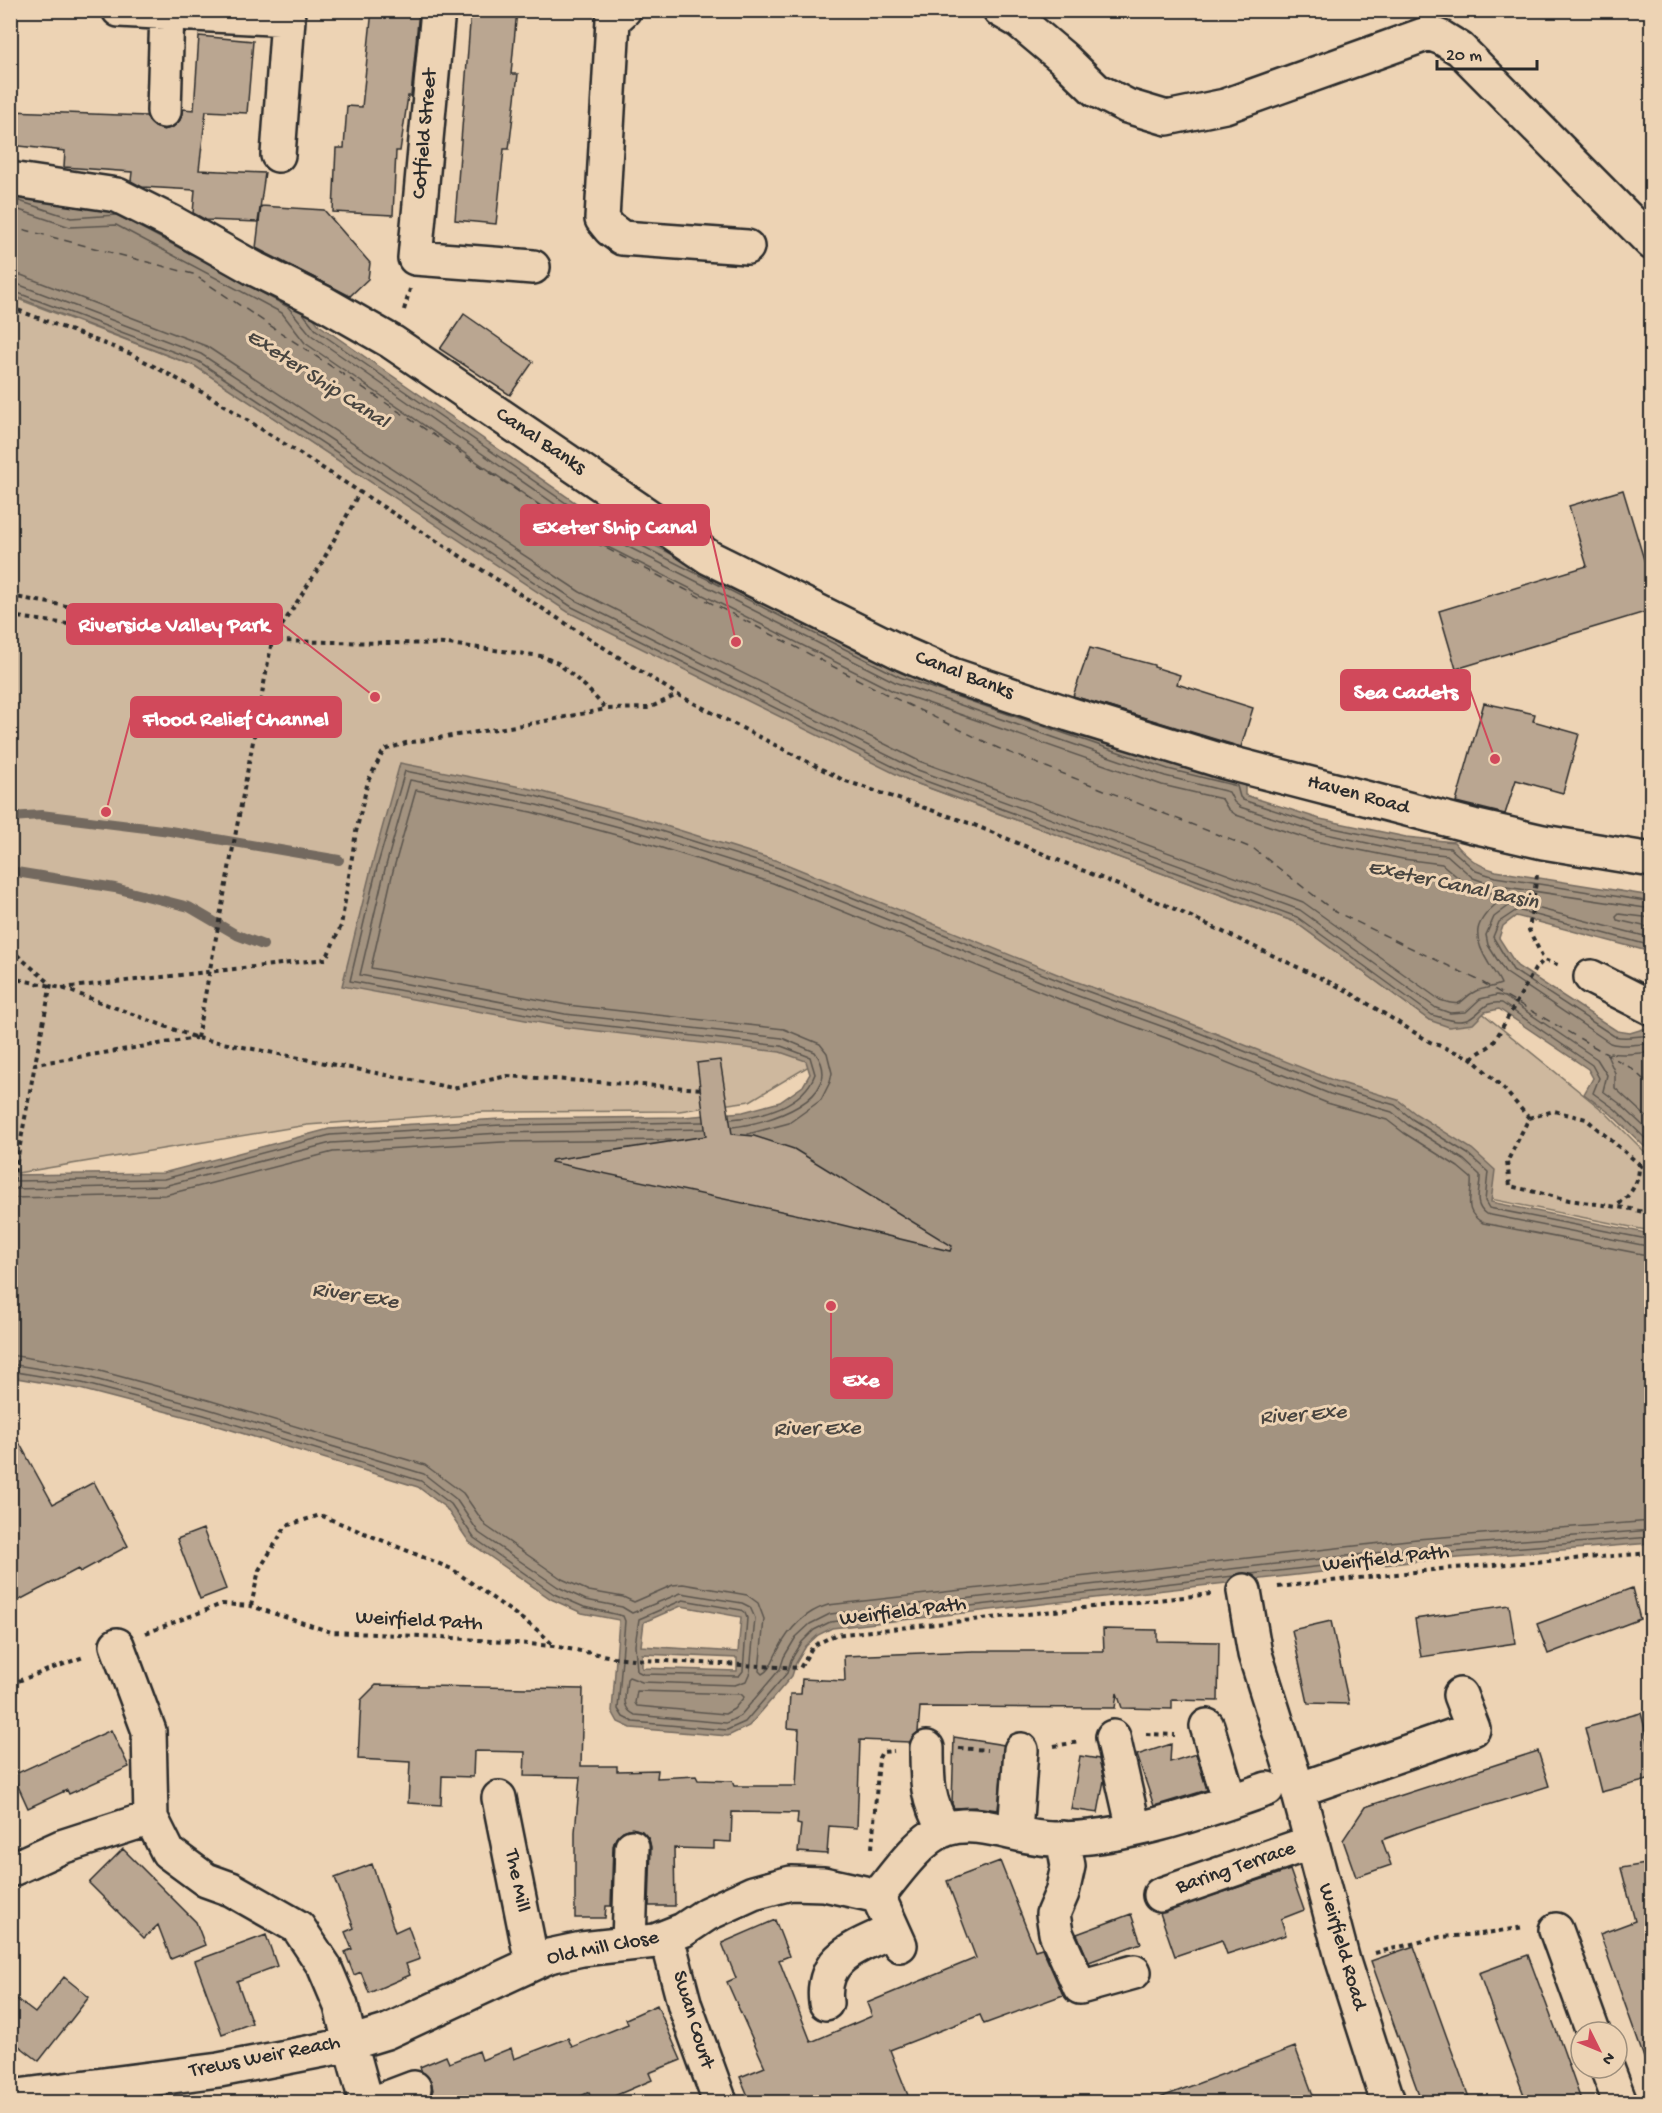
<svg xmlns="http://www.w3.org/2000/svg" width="1662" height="2113" viewBox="0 0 1662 2113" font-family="'Gochi Hand',sans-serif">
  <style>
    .green { fill: #ceb89e; stroke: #7c7264; stroke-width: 1.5 }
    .water { fill: #a39380; stroke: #73695e; stroke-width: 1.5; fill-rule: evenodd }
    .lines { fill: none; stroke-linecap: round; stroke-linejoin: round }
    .shore { stroke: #5b554d; stroke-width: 1.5 }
    .stream { stroke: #73695e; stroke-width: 10 }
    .ferry { stroke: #494540; stroke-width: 1.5; stroke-dasharray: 8 6; stroke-linecap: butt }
    .building { fill: #baa691; stroke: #2b2b2b; stroke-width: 1.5 }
    .minor-casing { stroke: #2b2b2b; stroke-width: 38 }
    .path { stroke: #2b2b2b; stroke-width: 4; stroke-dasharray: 4.5 4.5; stroke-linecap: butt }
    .minor { stroke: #edd3b4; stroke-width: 33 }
    .path-bridge { stroke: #2b2b2b; stroke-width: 4; stroke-dasharray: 4.5 4.5; stroke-linecap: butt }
    .labels { text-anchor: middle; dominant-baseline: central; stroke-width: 6; stroke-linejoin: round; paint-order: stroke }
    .street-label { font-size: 21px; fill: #2b2b2b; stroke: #edd3b4 }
    .water-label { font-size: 22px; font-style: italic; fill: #494540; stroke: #edd3b4 }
    .leader { fill: none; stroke: #d1495b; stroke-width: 2 }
    .callout-dot { fill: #d1495b; stroke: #edd3b4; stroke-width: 2 }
    .callout { fill: #d1495b; stroke: #d1495b; stroke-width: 2 }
    .callout-label { font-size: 22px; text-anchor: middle; font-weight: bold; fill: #fff }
  </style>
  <rect width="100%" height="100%" fill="#edd3b4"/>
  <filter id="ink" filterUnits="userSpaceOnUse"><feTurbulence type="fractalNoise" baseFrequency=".0167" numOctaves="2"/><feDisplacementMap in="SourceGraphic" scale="12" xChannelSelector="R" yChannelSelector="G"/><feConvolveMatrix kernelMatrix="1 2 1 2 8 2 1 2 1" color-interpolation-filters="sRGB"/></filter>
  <g filter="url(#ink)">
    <path class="green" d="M 10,296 L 195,366 L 386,492 L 910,781 L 1295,922 L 1429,1020 L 1475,1007 L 1606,1113 L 1651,1158 L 1651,1231 L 812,1064 L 750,1101 L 679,1111 L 483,1112 L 307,1125 L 11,1174 Z"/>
    <path class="water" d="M 10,184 L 120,202 L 297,296 L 319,325 L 592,514 L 903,671 L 1170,764 L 1245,781 L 1245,795 L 1320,819 L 1406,837 L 1454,842 C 1466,857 1478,866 1496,871 L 1651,896 L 1651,952 L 1516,916 L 1503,926 L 1499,938 L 1517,966 L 1617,1031 L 1630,1033 L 1646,1028 L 1651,1032 L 1651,1153 L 1611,1114 L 1584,1094 L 1593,1078 L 1588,1069 L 1499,1009 L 1485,1012 L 1473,1024 L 1449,1027 L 1429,1020 L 1295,922 L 910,781 L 568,612 L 195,366 L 11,295 Z
      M 400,763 L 536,790 L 653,822 L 781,862 L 1072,980 L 1177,1018 L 1335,1081 L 1398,1100 L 1416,1114 L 1472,1149 L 1495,1170 L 1491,1202 L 1651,1234 L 1651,1543 L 1419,1561 L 832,1628 L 818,1635 L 806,1646 L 796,1663 L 792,1676 L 749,1726 L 728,1736 L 631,1728 L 618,1722 L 612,1711 L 619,1620 L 582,1613 L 551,1599 L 469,1542 L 446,1508 L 418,1487 L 202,1421 L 80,1389 L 11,1377 L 10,1175 L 163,1173 L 329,1129 L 501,1119 L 683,1117 L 743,1112 L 780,1102 L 803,1086 L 810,1074 L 806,1061 L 780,1052 L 563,1027 L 342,986 L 372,865 ZM 681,1606 L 741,1617 L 738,1652 L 641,1646 L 644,1622 ZM 642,1654 L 737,1658 L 737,1671 L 642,1668 Z"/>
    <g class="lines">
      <path class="shore" d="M 10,198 L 71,218 L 117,215 L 191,254
        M 10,207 L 70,227 L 116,225 L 282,313 L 305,343 L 580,533 L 893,691 L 1162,785 L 1222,799 L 1228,809 L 1236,815 L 1315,841 L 1403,859 L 1442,864 L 1468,886 L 1501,896 L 1501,900 C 1474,921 1471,935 1489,964 C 1493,971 1499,978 1501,984 C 1494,987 1484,988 1476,991 C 1458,999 1467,1009 1440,1000 L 1303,902 L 919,761 L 580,592 L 206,346 L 21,275 L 10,274
        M 10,283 L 17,284 L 201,354 L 575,600 L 915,769 L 1300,910 L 1436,1008 L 1450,1013 L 1466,1012 L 1480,999 L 1497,995 L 1505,997 L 1597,1059 L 1607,1075 L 1603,1091 L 1619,1103 L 1652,1134
        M 244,283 L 288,307 L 311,335 L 585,525 L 897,683 L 1165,776 L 1229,792 L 1234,802 L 1240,807 L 1317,832 L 1404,851 L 1447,855 L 1473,878 L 1493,885 L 1652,909
        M 10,290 L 198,361 L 572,607 L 912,776 L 1297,917 L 1432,1015 C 1443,1018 1460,1025 1471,1018 C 1484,1010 1484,1001 1502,1003 L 1592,1065 L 1599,1078 L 1593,1093 L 1615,1109 L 1652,1145
        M 302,312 L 316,330 L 589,519 L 900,677 L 1168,769 L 1237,786 L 1240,797 L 1243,800 L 1319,825 L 1405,843 L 1450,848 L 1476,871 L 1495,877 L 1652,902
        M 1652,918 L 1619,914 L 1616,917 L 1617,920 L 1652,928
        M 1652,938 L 1517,903 L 1510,905 L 1494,917 L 1486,935 L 1488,945 L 1505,972 L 1610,1043 C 1625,1048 1637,1043 1652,1044
        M 1652,946 L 1517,910 L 1499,922 L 1493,937 L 1513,970 L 1614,1036 C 1630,1040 1638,1034 1652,1036
        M 1652,1053 C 1636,1052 1626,1056 1610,1053 L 1607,1055 L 1615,1073 L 1615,1088 L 1652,1122
        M 731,1119 C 762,1116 803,1106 815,1074 L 810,1057 L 781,1046 L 564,1021 L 350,981 L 377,867 L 405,771 L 535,796 L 651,828 L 779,868 L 1070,985 L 1175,1023 L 1333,1087 L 1395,1105 L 1412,1119 L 1468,1154 L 1488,1172 L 1485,1201 L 1489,1208 L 1652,1240
        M 732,1127 C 765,1124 849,1099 815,1052 L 782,1038 L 565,1014 L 360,975 L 385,869 L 410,780 L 533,804 L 649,835 L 776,875 L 1067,992 L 1172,1030 L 1330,1094 L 1392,1112 L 1408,1125 L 1464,1160 L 1480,1175 C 1481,1189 1472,1204 1486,1214 L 1652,1247
        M 748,1134 L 789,1123 L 821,1100 L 830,1082 L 832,1073 L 827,1053 L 820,1044 L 784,1029 L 567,1005 L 371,968 L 393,871 L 416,790 L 531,812 L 646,843 L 773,883 L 1064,1001 L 1169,1039 L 1327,1103 L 1387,1120 L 1404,1133 L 1458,1167 L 1471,1178 C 1473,1197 1461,1210 1483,1223 L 1652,1256
        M 10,1181 L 164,1179 L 330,1135 L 501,1125 L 703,1122
        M 10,1189 L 164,1186 L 331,1143 L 501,1133 L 704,1129
        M 10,1198 L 165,1195 L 333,1152 L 502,1142 L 670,1140
        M 10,1355 L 85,1367 L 208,1400 L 425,1465 L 463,1493 L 486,1526 L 562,1579 L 589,1591 L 623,1597 L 634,1602 L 673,1585 L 683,1584 L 747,1595 L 758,1603 L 764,1619 L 759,1671 L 762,1674 C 771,1669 772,1661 777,1652 C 788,1630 804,1612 828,1605 L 1417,1539 L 1652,1521
        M 10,1364 L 83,1376 L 205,1408 L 424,1474 L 456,1499 L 479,1533 L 558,1587 L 586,1600 L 622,1607 L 632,1613 L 681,1593 L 742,1603 L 750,1607 L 755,1618 L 750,1672 L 746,1681 L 735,1685 L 642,1682 L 629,1677 L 627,1679 C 626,1694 620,1708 635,1715 L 726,1723 L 740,1716 L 780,1669 L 784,1657 L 796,1637 L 810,1624 L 830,1614 L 1418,1548 L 1652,1530
        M 10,1371 L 82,1383 L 204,1415 L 421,1481 L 451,1504 L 474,1538 L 554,1594 L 584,1607 L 623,1616 L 625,1621 L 618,1709 L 623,1717 L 633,1722 L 727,1730 L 745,1722 L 787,1673 L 791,1660 L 802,1642 L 814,1630 L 830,1622 L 1234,1576
        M 1251,1574 L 1419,1555 L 1652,1537
        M 683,1600 L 741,1610 L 745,1613 L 747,1618 L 743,1671 L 739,1676 L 643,1674 L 637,1671 L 635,1645 L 639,1619 Z
        M 637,1691 L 741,1694 L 744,1697 L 734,1709 L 725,1714 L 637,1706 L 635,1703 Z"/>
      <path class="stream" d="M 10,817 L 41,815 L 170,831 L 339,860
        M 10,871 L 115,888 L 189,907 L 237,935 L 263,945"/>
      <path class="ferry" d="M 10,226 L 193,274 L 594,542 L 884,693 L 998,748 L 1254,849 L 1334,911 L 1478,980 L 1631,1068 L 1652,1087"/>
    </g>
    <path class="building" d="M 372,10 L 419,10 L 411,96 L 408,96 L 400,151 L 396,151 L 393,215 L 333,212 L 336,148 L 344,148 L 347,106 L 362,107 Z
      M 471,10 L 517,10 L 511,74 L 518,74 L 509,149 L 504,149 L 496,224 L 455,220 Z
      M 199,36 L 253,41 L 247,113 L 206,111 L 199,170 L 265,173 L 258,222 L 206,220 L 193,213 L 195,190 L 142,187 L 131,181 L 132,172 L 64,167 L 65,151 L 10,145 L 10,111 L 147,116 L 155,127 L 164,130 L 173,127 L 180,120 L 183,109 L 194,110 Z
      M 261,206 L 324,210 L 370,263 L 368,279 L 350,296 L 256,248 Z
      M 464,314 L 533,362 L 510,395 L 440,349 Z
      M 1623,490 L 1652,586 L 1652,610 L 1456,669 L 1439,611 L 1587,566 L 1569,506 Z
      M 1090,648 L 1154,665 L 1154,667 L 1180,675 L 1177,684 L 1253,708 L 1241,747 L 1073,696 Z
      M 1484,703 L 1535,714 L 1533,721 L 1579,734 L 1563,793 L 1516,780 L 1505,814 L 1456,802 Z
      M 720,1060 L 732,1134 L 754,1136 L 794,1149 L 952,1246 L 950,1251 L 809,1217 L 551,1162 L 552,1160 L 706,1136 L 697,1063 Z
      M 10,1426 L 53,1504 L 94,1482 L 128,1546 L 80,1572 L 78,1569 L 10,1605 Z
      M 203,1529 L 226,1589 L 200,1599 L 177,1539 Z
      M 1632,1588 L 1640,1619 L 1548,1654 L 1537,1624 Z
      M 1509,1605 L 1515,1643 L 1421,1657 L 1415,1619 Z
      M 1331,1621 L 1349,1704 L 1308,1703 L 1292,1630 Z
      M 1103,1629 L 1157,1630 L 1157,1641 L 1219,1642 L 1218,1701 L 1172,1700 L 1172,1709 L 1122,1708 L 1117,1693 L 1115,1708 L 920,1707 L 918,1732 L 910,1742 L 860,1740 L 857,1828 L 829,1826 L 827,1854 L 798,1852 L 801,1825 L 797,1824 L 798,1813 L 732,1812 L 731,1842 L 714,1841 L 714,1849 L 674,1848 L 675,1906 L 649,1906 L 651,1847 L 649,1839 L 642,1831 L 632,1828 L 623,1831 L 616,1838 L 613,1846 L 611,1906 L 606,1906 L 605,1918 L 575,1918 L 575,1832 L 580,1777 L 524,1776 L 525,1752 L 474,1751 L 473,1777 L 442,1776 L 441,1805 L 408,1803 L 410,1762 L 358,1759 L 361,1700 L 376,1685 L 583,1689 L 581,1766 L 617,1766 L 617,1771 L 658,1770 L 657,1778 L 696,1776 L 698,1780 L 732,1781 L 734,1786 L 796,1786 L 799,1729 L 788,1728 L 790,1694 L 801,1694 L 802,1679 L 845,1681 L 844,1656 L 974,1651 L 1104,1651 Z
      M 1641,1713 L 1652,1756 L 1652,1779 L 1601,1792 L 1585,1728 Z
      M 111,1730 L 129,1767 L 69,1794 L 67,1790 L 28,1808 L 13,1775 Z
      M 954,1737 L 1004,1745 L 998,1810 L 975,1807 L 954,1808 L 952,1804 Z
      M 1171,1744 L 1170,1762 L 1196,1754 L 1207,1790 L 1154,1806 L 1137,1755 Z
      M 1538,1751 L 1549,1786 L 1417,1827 L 1382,1840 L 1391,1865 L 1356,1877 L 1343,1840 L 1365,1807 Z
      M 1080,1756 L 1099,1759 L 1104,1780 L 1098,1813 L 1071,1809 Z
      M 123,1849 L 196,1922 L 205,1945 L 171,1959 L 158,1925 L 144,1938 L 89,1883 Z
      M 1000,1861 L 1035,1950 L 1042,1948 L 1063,1995 L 984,2024 L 980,2015 L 890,2050 L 911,2103 L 751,2103 L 740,2077 L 765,2067 L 727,1982 L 736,1978 L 722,1943 L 775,1920 L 789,1956 L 779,1960 L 811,2042 L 872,2016 L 867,2003 L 976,1958 L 947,1881 Z
      M 1652,1863 L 1652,2069 L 1648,2069 L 1600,1934 L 1635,1921 L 1621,1868 Z
      M 372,1864 L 395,1932 L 408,1926 L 420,1959 L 406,1964 L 410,1975 L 369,1993 L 361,1972 L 354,1975 L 345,1952 L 352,1949 L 345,1932 L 354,1928 L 335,1878 Z
      M 1290,1870 L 1304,1910 L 1281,1919 L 1286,1935 L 1227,1954 L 1222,1940 L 1175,1956 L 1160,1913 Z
      M 1131,1914 L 1141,1943 L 1089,1962 L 1077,1934 Z
      M 266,1935 L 277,1966 L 237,1981 L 252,2023 L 222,2034 L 195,1961 Z
      M 1414,1946 L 1446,2035 L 1471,2103 L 1422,2103 L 1395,2028 L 1371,1961 Z
      M 1528,1955 L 1563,2049 L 1582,2103 L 1527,2103 L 1496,2020 L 1479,1973 Z
      M 64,1977 L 89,1997 L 39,2061 L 10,2039 L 10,1994 L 35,2013 Z
      M 657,2005 L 681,2060 L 649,2073 L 652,2080 L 598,2103 L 592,2103 L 589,2092 L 567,2103 L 434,2103 L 431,2095 L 433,2090 L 431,2081 L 422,2072 L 420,2067 L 446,2056 L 449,2063 L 479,2051 L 482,2060 L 511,2048 L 514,2059 L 568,2038 L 572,2047 L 628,2024 L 626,2019 Z
      M 1295,2047 L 1316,2103 L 1155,2103 L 1154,2100 Z"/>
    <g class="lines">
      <g class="minor-casing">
        <path id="minor" d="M 119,10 L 288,19 L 278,155
          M 438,10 L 415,258 L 533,267
          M 624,10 L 613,20 L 602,219 L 610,229 L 622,238 L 747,247
          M 1000,10 L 1019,21 L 1063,58 L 1096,90 L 1127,106 L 1167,118 L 1225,106 L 1429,33 L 1442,38 L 1460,49 L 1652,243
          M 164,111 L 167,10
          M 10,179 L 117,195 L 173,223 L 255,269 L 322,302 L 392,342 L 710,558 L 904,654 L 952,675 L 1069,714 L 1222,761 L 1473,826 L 1543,842 L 1652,860
          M 1591,977 L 1652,1008
          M 1244,1591 L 1255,1654 L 1298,1790 L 1343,1961 L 1388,2102
          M 1207,1726 L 1230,1802
          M 1113,1737 L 1134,1829
          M 927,1748 C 927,1783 927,1799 944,1830
          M 1298,1790 L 1473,1729 L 1460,1695
          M 499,1798 L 532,1963
          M 1015,1832 L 1021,1750
          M 1063,1838 L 1068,1866 L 1062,1893 L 1053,1914 L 1056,1933 L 1080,1987 L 1134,1972
          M 10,1870 L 61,1847 L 151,1818
          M 1160,1895 L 1312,1842
          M 878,1896 C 894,1876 921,1837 946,1829 C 982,1818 1018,1839 1054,1839 C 1127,1839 1199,1813 1267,1789
          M 1556,1930 L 1593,2032
          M 667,1937 L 685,2006 L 720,2102
          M 629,1943 L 632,1847
          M 826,2003 C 820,1956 858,1947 893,1930
          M 1607,2068 L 1620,2102
          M 10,2097 L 219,2070 L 328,2049 L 350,2043 L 341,2006 L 324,1966 L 298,1927 L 231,1889 L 206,1880 L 168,1852 L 151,1818 L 149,1731 L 117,1645
          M 369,2102 L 366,2101 L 350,2043 L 386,2032 L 549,1956 L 582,1949 L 655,1941 L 683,1930 L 707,1914 L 753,1893 L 791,1883 L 824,1884 L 878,1896 L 900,1945
          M 377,2102 L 414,2088"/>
      </g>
      <path class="path" d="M 10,307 L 131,354 L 211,397 L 678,695 L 843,780 L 972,824 L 1168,906 L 1344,989 L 1430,1042 L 1471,1058 L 1503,1088 L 1529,1118 L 1507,1162 L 1510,1186 L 1569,1200 L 1631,1209 L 1652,1214
        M 404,310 L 410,289
        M 10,596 L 78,608 L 109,620
        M 10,616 L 68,624 L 110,620 L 272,641 L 448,644 L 541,656 L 558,663 L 586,687 L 606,709 L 649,708 L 677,695
        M 272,641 L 320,566 L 360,491
        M 1537,875 L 1529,930 L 1544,960 L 1561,966
        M 10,949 L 51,984 L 35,1064
        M 10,978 L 62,988 L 197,1038 L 453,1088 L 507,1076 L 702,1089
        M 62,988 L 326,959 L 341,926 L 356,832 L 368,781 L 384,750 L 406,743 L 535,723 L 606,709
        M 1471,1058 L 1493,1044 L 1535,969 L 1544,960
        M 1529,1118 L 1554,1111 L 1586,1119 L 1639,1164 C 1640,1181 1631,1196 1616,1206
        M 1639,1164 L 1652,1177
        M 10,1199 L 35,1064 L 196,1038
        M 1278,1587 L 1441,1569 L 1652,1553
        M 251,1606 L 259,1570 L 286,1526 L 320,1515 L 452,1569 L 540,1632 L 553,1645
        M 146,1633 L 222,1604 L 251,1606 L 331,1632 L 441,1637 L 553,1646 L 613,1657 L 644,1660 L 800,1668 L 813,1646 L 835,1635 L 1211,1594
        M 10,1684 L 86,1656
        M 1146,1734 L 1175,1735
        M 1054,1746 L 1079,1742
        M 959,1748 L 987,1750
        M 872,1848 L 879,1758 L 882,1752 L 894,1751
        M 1375,1953 L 1440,1937 L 1481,1934 L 1524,1927"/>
      <use href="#minor" class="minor"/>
      <path class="path-bridge" d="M 197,1038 L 272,641"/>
    </g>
  </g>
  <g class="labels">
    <g class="street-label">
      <text transform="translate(426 134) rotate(-85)">Cotfield Street</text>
      <text transform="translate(540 442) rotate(34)">Canal Banks</text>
      <text transform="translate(964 676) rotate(21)">Canal Banks</text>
      <text transform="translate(1358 796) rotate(15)">Haven Road</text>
      <text transform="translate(1386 1560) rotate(-6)">Weirfield Path</text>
      <text transform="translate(903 1613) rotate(-7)">Weirfield Path</text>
      <text transform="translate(419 1622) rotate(3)">Weirfield Path</text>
      <text transform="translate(1236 1869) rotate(-19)">Baring Terrace</text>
      <text transform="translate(516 1881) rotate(79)">The Mill</text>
      <text transform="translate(1341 1947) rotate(74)">Weirfield Road</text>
      <text transform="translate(603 1949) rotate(-11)">Old Mill Close</text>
      <text transform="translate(692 2020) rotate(73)">Swan Court</text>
      <text transform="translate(265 2058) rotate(-11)">Trews Weir Reach</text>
    </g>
    <g class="water-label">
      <text transform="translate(317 380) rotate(33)">Exeter Ship Canal</text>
      <text transform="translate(1453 886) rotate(12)">Exeter Canal Basin</text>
      <text transform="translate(355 1297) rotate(9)">River Exe</text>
      <text transform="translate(1303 1416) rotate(-4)">River Exe</text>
      <text transform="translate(817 1430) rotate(-1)">River Exe</text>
    </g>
  </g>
  <path class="leader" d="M736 642L709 525M375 697L282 624M1495 759L1470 690M106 812L131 717M831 1306L831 1378"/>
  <g class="callout-dot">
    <circle cx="736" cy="642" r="6"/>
    <circle cx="375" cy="697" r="6"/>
    <circle cx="1495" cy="759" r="6"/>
    <circle cx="106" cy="812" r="6"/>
    <circle cx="831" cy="1306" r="6"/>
  </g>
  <g class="callout">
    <rect x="521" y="505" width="188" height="40" rx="6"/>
    <rect x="67" y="604" width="215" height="40" rx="6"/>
    <rect x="1341" y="670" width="129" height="40" rx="6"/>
    <rect x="131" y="697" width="210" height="40" rx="6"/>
    <rect x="831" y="1358" width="61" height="40" rx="6"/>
  </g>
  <g class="callout-label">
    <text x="615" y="533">Exeter Ship Canal</text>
    <text x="174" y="631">Riverside Valley Park</text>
    <text x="1406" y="698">Sea Cadets</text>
    <text x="236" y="725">Flood Relief Channel</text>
    <text x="861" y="1386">Exe</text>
  </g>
  <rect width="1662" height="2113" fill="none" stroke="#edd3b4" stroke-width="36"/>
  <rect x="18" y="18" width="1626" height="2077" fill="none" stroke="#2b2b2b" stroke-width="2" filter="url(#ink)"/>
  <g transform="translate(1599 2050) rotate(133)"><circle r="28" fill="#edd3b4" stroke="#9f907d" stroke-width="1.5"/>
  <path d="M0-4.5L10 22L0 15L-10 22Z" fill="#d1495b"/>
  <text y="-9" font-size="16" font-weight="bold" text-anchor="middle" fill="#2b2b2b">N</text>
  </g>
  <path d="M1437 60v9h100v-9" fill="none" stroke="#2b2b2b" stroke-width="3"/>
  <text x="1446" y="60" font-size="18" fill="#2b2b2b" stroke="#edd3b4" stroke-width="4.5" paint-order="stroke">20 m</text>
</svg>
